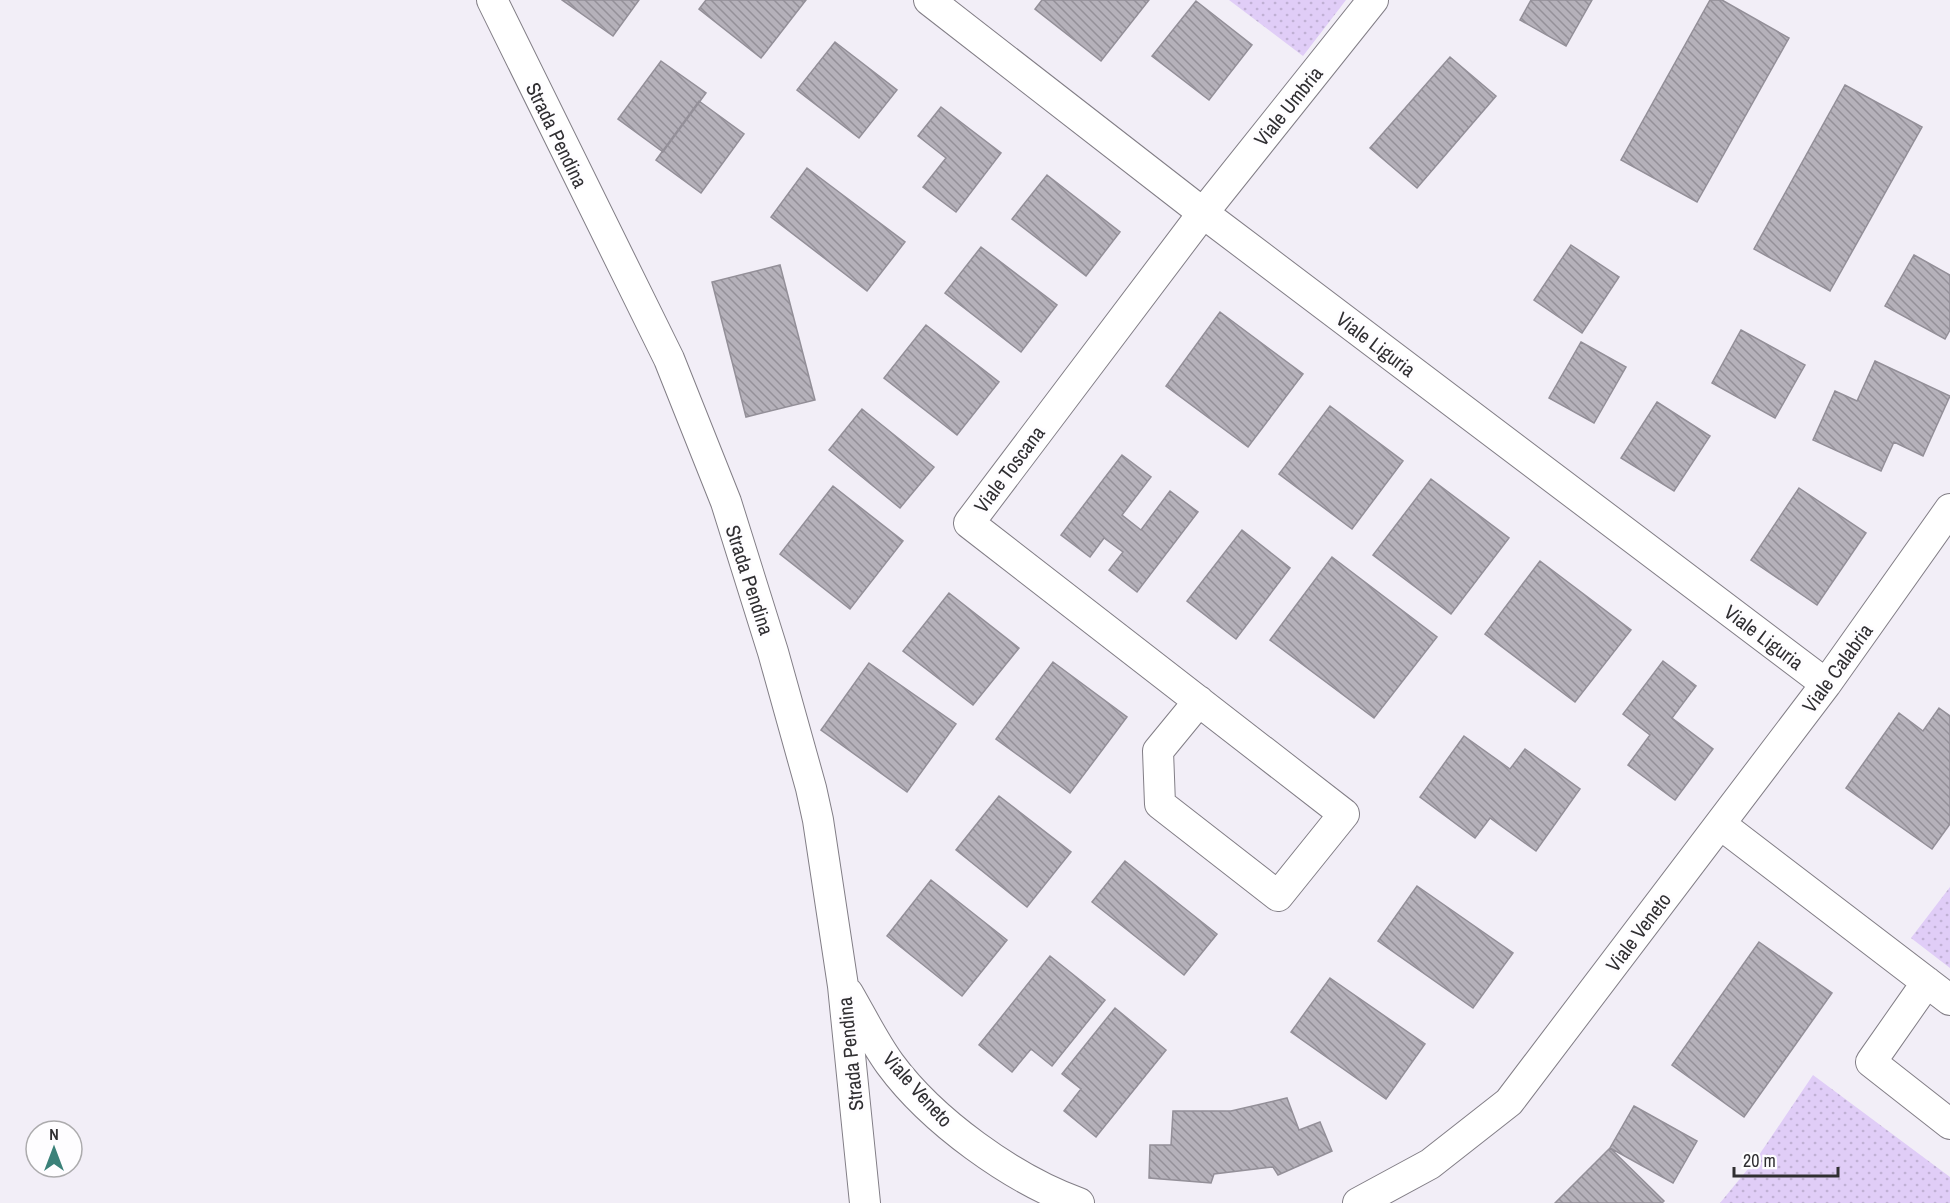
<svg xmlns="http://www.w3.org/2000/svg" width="1950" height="1203" viewBox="0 0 1950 1203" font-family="'Archivo Narrow',sans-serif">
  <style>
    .grass { fill: url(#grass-dots) }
    .building { fill: url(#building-back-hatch); stroke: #938f98; stroke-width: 1.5 }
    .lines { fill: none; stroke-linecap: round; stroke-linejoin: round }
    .minor-casing { stroke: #827e86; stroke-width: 32 }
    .minor { stroke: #fff; stroke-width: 30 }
    .labels { text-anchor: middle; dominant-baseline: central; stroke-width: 6; stroke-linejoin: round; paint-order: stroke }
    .street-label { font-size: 20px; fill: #302f32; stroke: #fefdff }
  </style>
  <defs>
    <pattern id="grass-dots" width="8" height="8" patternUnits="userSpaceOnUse" patternTransform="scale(1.5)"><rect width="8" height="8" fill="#e0cdf7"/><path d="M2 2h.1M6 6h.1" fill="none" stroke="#c0b0d4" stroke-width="1.8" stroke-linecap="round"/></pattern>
    <pattern id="building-back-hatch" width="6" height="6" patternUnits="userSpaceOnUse" patternTransform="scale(1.5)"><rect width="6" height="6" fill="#b5b1ba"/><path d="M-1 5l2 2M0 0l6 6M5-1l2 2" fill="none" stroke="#949098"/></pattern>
  </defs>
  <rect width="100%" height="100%" fill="#f2eef7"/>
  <path class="grass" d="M 1229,0 L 1346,0 L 1303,56 Z
    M 1950,887 L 1950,968 L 1911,938 Z
    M 1813,1075 L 1950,1177 L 1950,1203 L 1720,1203 L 1757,1158 Z"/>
  <path class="building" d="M 562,0 L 639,0 L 613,36 Z
    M 706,0 L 806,0 L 761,58 L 699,9 Z
    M 1042,0 L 1149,0 L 1101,61 L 1035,9 Z
    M 1531,0 L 1592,0 L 1566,46 L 1520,20 Z
    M 1710,0 L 1722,0 L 1789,38 L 1697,202 L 1621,160 Z
    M 1196,1 L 1252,45 L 1209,100 L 1152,56 Z
    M 835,42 L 897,90 L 859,138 L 797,90 Z
    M 1450,57 L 1496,96 L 1417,188 L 1370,148 Z
    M 661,61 L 706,93 L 663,152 L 618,119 Z
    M 1845,85 L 1922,127 L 1830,291 L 1754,249 Z
    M 699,101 L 744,134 L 701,193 L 656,160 Z
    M 941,107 L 1001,153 L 956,212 L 923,187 L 946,158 L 918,136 Z
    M 807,168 L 905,242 L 867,291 L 771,217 Z
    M 1047,175 L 1120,232 L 1086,276 L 1012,219 Z
    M 1571,245 L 1619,277 L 1582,333 L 1534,300 Z
    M 981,247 L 1057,305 L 1021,352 L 945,293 Z
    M 1914,255 L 1950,275 L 1950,330 L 1945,339 L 1885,306 Z
    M 780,265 L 815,400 L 746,417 L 712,282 Z
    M 1220,312 L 1303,374 L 1248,447 L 1166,386 Z
    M 926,325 L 999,382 L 957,435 L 884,378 Z
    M 1741,330 L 1805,365 L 1775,418 L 1712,383 Z
    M 1581,342 L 1626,367 L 1594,423 L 1549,398 Z
    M 1875,361 L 1950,396 L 1923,456 L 1894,442 L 1881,471 L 1813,440 L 1835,391 L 1857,401 Z
    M 1657,402 L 1710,436 L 1674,491 L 1621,458 Z
    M 1330,406 L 1403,461 L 1352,529 L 1279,474 Z
    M 862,409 L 934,467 L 900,508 L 829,450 Z
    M 1122,455 L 1151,477 L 1122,515 L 1141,530 L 1170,491 L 1198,512 L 1137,592 L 1109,570 L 1123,552 L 1104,538 L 1090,557 L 1061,535 Z
    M 1431,479 L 1509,538 L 1451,614 L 1373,555 Z
    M 833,486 L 903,541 L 850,609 L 780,554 Z
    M 1799,488 L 1866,533 L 1817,605 L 1751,560 Z
    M 1242,530 L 1290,568 L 1236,639 L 1187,601 Z
    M 1332,557 L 1437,637 L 1374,718 L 1270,640 Z
    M 1540,561 L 1631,630 L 1575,702 L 1485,634 Z
    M 949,593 L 1019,648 L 973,705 L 903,651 Z
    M 1663,661 L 1696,686 L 1672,718 L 1713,749 L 1675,800 L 1628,765 L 1650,735 L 1623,714 Z
    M 1053,662 L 1127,717 L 1070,793 L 996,739 Z
    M 869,663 L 956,724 L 907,792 L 821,730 Z
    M 1939,708 L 1950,716 L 1950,824 L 1932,849 L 1846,788 L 1899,713 L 1923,731 Z
    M 1464,736 L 1510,769 L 1525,749 L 1580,789 L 1536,851 L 1490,818 L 1475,838 L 1420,797 Z
    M 999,796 L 1071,852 L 1027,907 L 956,850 Z
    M 1125,861 L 1217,934 L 1184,975 L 1092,902 Z
    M 931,880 L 1007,940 L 962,996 L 887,936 Z
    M 1417,886 L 1513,953 L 1473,1008 L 1378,941 Z
    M 1759,942 L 1832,993 L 1744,1117 L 1672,1065 Z
    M 1050,956 L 1105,1000 L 1052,1066 L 1031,1049 L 1012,1072 L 979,1045 Z
    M 1330,978 L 1425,1044 L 1386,1099 L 1291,1032 Z
    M 1115,1008 L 1166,1050 L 1096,1137 L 1064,1111 L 1081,1089 L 1062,1074 Z
    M 1287,1098 L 1299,1130 L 1320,1122 L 1332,1151 L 1278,1175 L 1273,1167 L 1214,1174 L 1211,1183 L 1149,1178 L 1150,1145 L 1171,1145 L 1173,1111 L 1231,1111 Z
    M 1634,1106 L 1697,1141 L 1673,1183 L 1610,1148 Z
    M 1610,1148 L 1664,1201 L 1662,1203 L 1555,1203 Z"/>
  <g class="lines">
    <g class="minor-casing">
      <path id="minor" d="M 492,0 L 669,359 L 726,502 L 773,652 L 811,788 L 818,820 L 843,986 L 865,1203
        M 929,0 L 1203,213 L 1826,684
        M 1199,701 L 1158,751 L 1160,804 L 1278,896 L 1344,814 L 969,523 L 1203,213 L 1373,0
        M 1720,824 L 1950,1000
        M 1927,982 L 1871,1062 L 1950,1124
        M 848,993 C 862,1017 874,1042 890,1064 C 932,1121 1012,1179 1079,1203
        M 1358,1203 L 1430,1164 L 1509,1102 L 1826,684 L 1950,509"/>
    </g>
    <use href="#minor" class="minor"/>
  </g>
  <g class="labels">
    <g class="street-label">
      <text transform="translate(1288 106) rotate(-51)">Viale Umbria</text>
      <text transform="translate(557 135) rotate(64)">Strada Pendina</text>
      <text transform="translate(1376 344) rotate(37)">Viale Liguria</text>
      <text transform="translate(1009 469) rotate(-53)">Viale Toscana</text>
      <text transform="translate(750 580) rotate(72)">Strada Pendina</text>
      <text transform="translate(1764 637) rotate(37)">Viale Liguria</text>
      <text transform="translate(1837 668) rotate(-54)">Viale Calabria</text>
      <text transform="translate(1638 932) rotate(-53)">Viale Veneto</text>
      <text transform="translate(850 1054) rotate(-96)">Strada Pendina</text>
      <text transform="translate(918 1089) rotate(48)">Viale Veneto</text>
    </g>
  </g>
  <g transform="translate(54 1149)"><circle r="28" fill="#fefdff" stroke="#acabad" stroke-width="1.5"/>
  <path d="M0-4.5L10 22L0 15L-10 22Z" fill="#3b8179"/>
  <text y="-9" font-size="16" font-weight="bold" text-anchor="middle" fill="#302f32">N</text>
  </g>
  <path d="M1734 1167v9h104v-9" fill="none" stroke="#302f32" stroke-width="3"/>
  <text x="1743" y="1167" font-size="18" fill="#302f32" stroke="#fefdff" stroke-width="4.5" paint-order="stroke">20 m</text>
</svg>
